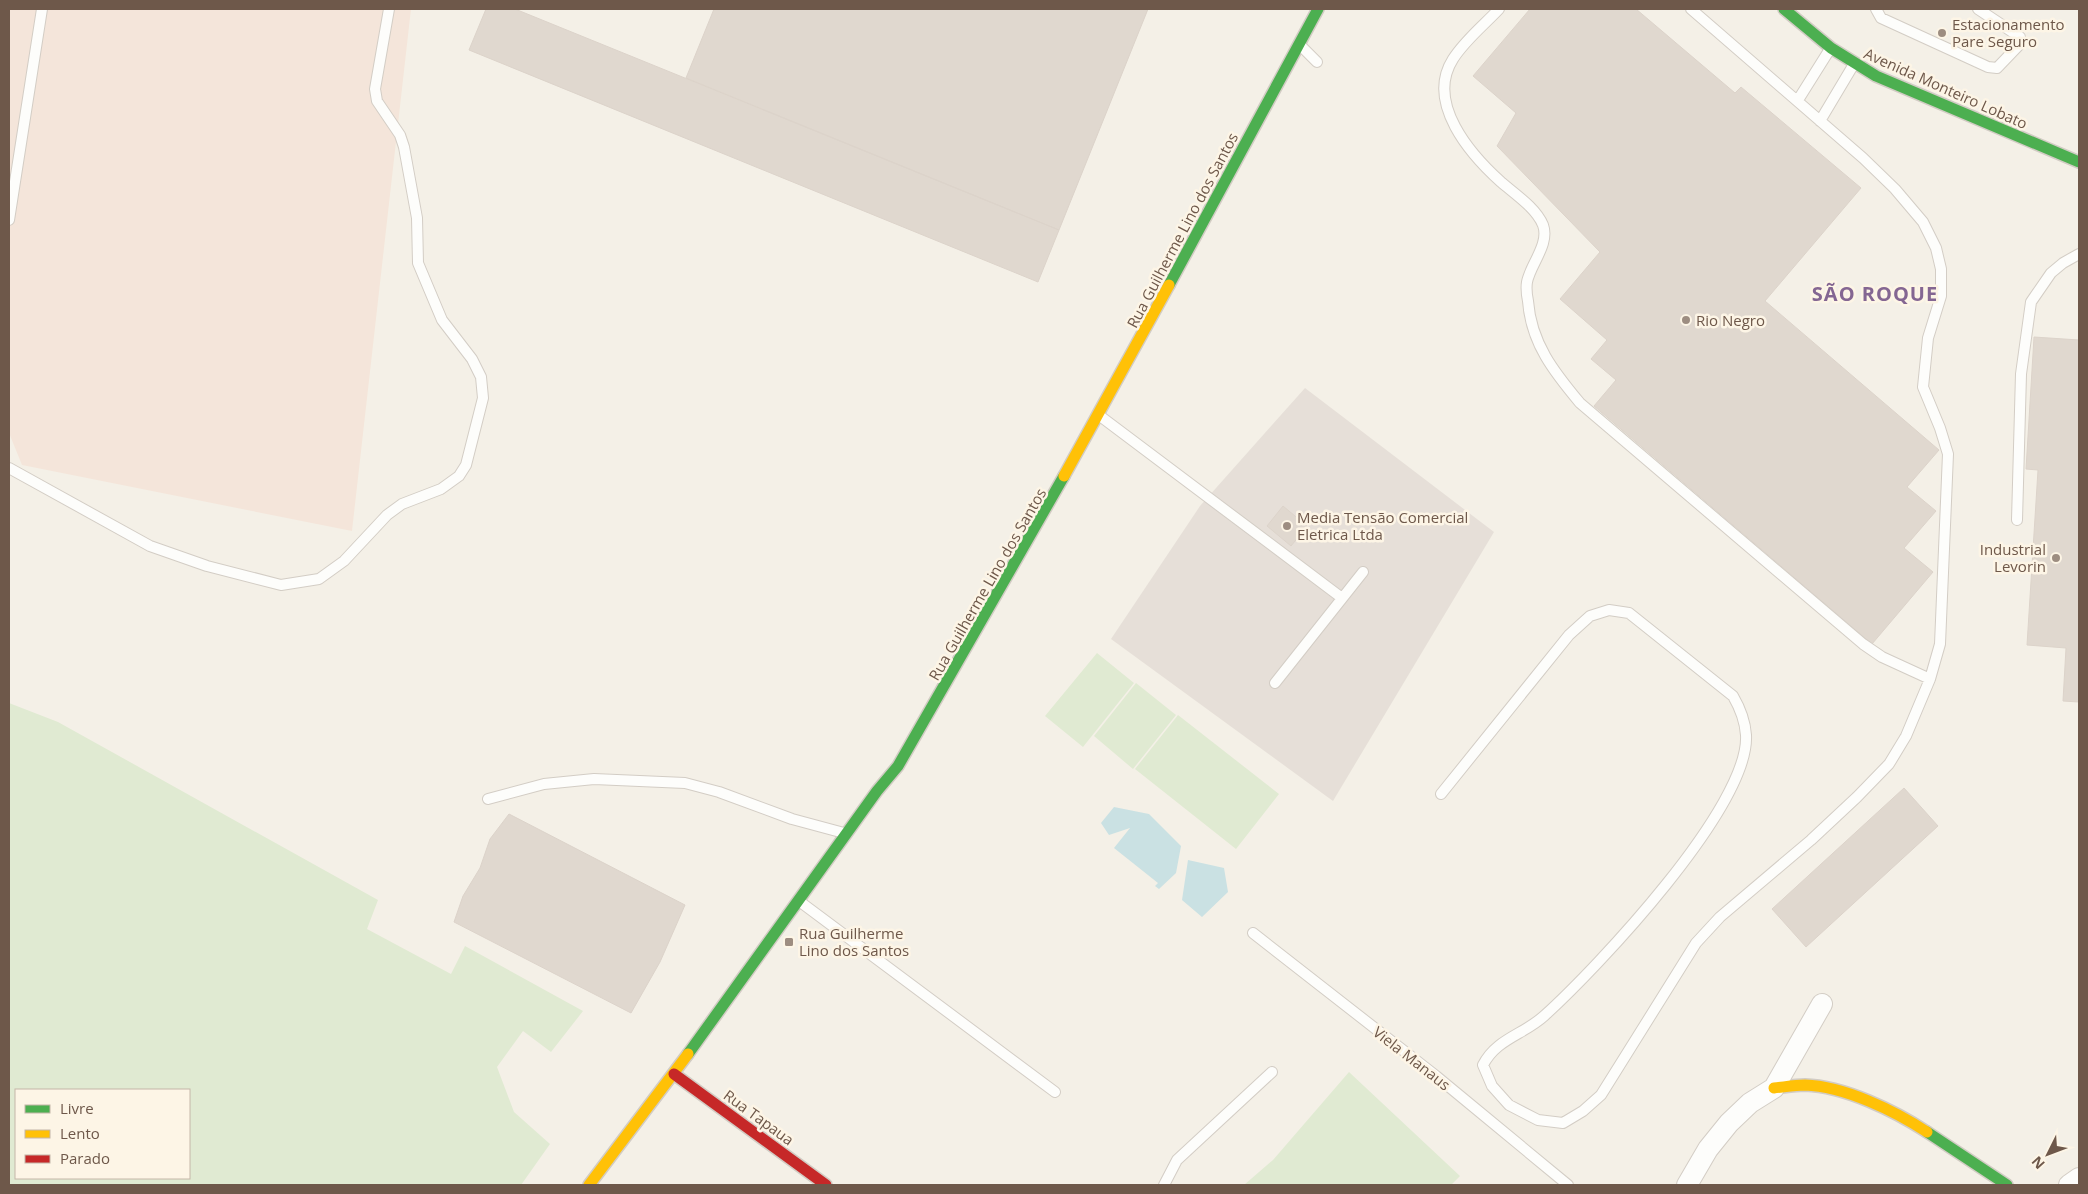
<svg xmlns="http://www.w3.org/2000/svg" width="2088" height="1194" viewBox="0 0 2088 1194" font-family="'Open Sans',sans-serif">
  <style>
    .commercial { fill: #f4e5da }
    .industrial { fill: #e6dfd8 }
    .green { fill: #e0ead2; fill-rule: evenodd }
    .water { fill: #cae1e3 }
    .building { fill: #e0d8cf; stroke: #dcd3ca }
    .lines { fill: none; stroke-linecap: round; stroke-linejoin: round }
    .lane-casing { stroke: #d3cdc5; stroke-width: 12 }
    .street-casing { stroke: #d3cdc5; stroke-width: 22 }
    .fast-casing { stroke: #d2ccc4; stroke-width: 14 }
    .slow-casing { stroke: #d2ccc4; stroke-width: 14 }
    .jam-casing { stroke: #d2ccc4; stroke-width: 14 }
    .lane { stroke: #fdfdfb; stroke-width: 10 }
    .street { stroke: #fdfdfb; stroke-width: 20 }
    .fast { stroke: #4caf50; stroke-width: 11 }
    .slow { stroke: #ffc107; stroke-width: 11 }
    .jam { stroke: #c62828; stroke-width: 11 }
    .poi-dot { fill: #9d8d81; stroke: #fdf5e6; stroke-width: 2 }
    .labels { text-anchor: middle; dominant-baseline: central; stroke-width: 5; stroke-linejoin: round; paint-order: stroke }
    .poi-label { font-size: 15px; fill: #6e584a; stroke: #fdf5e6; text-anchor: start }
    .street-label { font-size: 15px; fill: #6e584a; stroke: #fdf5e6 }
    .district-label { font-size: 20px; font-weight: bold; letter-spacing: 1px; fill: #846692; stroke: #fdf5e6 }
  </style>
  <rect width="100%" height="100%" fill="#f4f0e7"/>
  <path class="commercial" d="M 9,9 L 411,9 L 352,531 L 22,465 L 9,433 Z"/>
  <path class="industrial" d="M 1305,388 L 1494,532 L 1333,801 L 1111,639 L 1200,506 Z"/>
  <path class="green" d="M 1097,653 L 1134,683 L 1083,747 L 1045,716 Z
    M 1136,683 L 1176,715 L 1133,769 L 1094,736 Z
    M 9,703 L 58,722 L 378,900 L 367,929 L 451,974 L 465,946 L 583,1011 L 551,1052 L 523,1031 L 497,1067 L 514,1112 L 550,1144 L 521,1185 L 9,1185 ZM 189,1090 L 189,1178 L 16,1178 L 16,1090 Z
    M 1178,715 L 1279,794 L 1236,849 L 1135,769 Z
    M 1349,1072 L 1460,1176 L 1451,1185 L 1244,1185 L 1273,1160 Z"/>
  <path class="water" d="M 1114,807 L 1149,814 L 1181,846 L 1176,873 L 1159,889 L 1155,886 L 1158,883 L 1114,848 L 1130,828 L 1109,835 L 1101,823 Z
    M 1188,860 L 1224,868 L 1228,892 L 1202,917 L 1182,900 Z"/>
  <path class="building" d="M 486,9 L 515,9 L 1059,230 L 1038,282 L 469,50 Z
    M 714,9 L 1148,9 L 1059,230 L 686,78 Z
    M 1530,9 L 1636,9 L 1735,93 L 1741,87 L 1861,188 L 1765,301 L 1939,450 L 1907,487 L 1936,511 L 1904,548 L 1933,572 L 1872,644 L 1594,406 L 1616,380 L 1591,359 L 1607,340 L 1560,299 L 1600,252 L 1497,146 L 1516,113 L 1473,76 Z
    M 2034,337 L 2079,340 L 2079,702 L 2063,701 L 2066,648 L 2027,645 L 2038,470 L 2026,469 Z
    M 1283,506 L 1307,526 L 1291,546 L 1267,526 Z
    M 1904,788 L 1938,826 L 1806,947 L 1772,909 Z
    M 509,814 L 685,905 L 660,962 L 631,1013 L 454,922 L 463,896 L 480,868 L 490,839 Z"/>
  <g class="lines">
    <g class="lane-casing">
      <path id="lane" d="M 1499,9 C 1484,25 1465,40 1453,59 C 1425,103 1471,155 1501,182 C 1515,194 1536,208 1543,225 C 1550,244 1530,265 1527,282 C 1526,288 1527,296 1528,301 C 1531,343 1554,372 1580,403 L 1863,644 L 1882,657 L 1930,679
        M 1876,9 L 1881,18 L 1988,67 L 1997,68 L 2020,44 L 2020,37 L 1978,9
        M 1300,45 L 1317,62
        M 1798,100 L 1830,49
        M 1820,121 L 1854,64
        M 9,220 L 42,9
        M 1100,416 L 1342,598
        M 9,468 L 150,546 L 207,566 L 281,585 L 319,579 L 344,561 L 387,515 L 402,504 L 441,489 L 459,476 L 466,465 L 483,398 L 481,377 L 472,359 L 442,320 L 418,263 L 417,218 L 404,147 L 400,135 L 377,101 L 375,89 L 389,9
        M 2017,520 L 2021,374 L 2031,302 L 2051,273 L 2063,263 L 2079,254
        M 1275,683 L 1363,572
        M 1441,794 L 1569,635 L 1590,616 L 1609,610 L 1629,613 L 1733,696 C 1740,708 1745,720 1746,735 C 1750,806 1597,968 1544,1016 C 1523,1035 1496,1039 1483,1065 L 1492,1086 L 1509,1105 L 1538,1120 L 1563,1123 L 1583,1111 L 1601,1095 L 1696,943 L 1720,917 L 1811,840 L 1857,797 L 1889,764 L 1906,736 L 1930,679 L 1940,644 L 1948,454 L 1940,428 L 1923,387 L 1928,338 L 1941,296 L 1941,269 L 1936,248 L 1923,222 L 1895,189 L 1863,158 L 1691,9
        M 488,799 L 544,784 L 594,779 L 685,783 L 719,792 L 792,819 L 844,833
        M 799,901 L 1055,1092
        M 1253,933 L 1436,1076 L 1568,1185
        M 1164,1185 L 1177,1160 L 1272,1072"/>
    </g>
    <g class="street-casing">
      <path id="street" d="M 1687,1185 L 1708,1149 L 1729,1123 L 1750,1103 L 1774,1088 L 1822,1004
        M 2069,1185 L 2079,1178"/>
    </g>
    <g class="fast-casing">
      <path id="fast" d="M 1784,9 L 1831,48 L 1876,76 L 2079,162
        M 1169,285 L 1318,9
        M 688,1054 L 877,791 L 898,766 L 1064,476
        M 1927,1132 L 2007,1185"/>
    </g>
    <g class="slow-casing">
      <path id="slow" d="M 1064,476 L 1169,285
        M 1774,1088 C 1784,1087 1795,1085 1805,1085 C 1844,1086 1895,1111 1927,1132
        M 589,1185 L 688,1054"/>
    </g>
    <g class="jam-casing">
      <path id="jam" d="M 674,1074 L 826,1185"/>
    </g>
    <use href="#lane" class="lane"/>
    <use href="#street" class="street"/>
    <use href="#fast" class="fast"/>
    <use href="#slow" class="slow"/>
    <use href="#jam" class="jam"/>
  </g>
  <g class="poi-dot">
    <circle cx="1942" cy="33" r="5"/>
    <circle cx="1686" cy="320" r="5"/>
    <circle cx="1287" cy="526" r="5"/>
    <circle cx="2056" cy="558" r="5"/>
    <rect x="784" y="937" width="10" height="10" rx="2.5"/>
  </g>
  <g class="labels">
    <g class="poi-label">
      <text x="1952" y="24">Estacionamento<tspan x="1952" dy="17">Pare Seguro</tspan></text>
      <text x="1696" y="320">Rio Negro</text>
      <text x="1297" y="517">Media Tensão Comercial<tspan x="1297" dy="17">Eletrica Ltda</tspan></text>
      <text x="2046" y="549" text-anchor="end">Industrial<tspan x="2046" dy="17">Levorin</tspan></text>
      <text x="799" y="933">Rua Guilherme<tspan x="799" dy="17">Lino dos Santos</tspan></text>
    </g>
    <g class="street-label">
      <text transform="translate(1946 88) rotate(24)">Avenida Monteiro Lobato</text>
      <text transform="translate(1182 230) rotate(-62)">Rua Guilherme Lino dos Santos</text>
      <text transform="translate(987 584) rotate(-60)">Rua Guilherme Lino dos Santos</text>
      <text transform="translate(1412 1058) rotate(38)">Viela Manaus</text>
      <text transform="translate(759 1117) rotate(36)">Rua Tapaua</text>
    </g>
    <g class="district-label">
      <text x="1875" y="293">SÃO ROQUE</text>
    </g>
  </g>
  <rect width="2088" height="1194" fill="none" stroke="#6e584a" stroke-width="20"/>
  <rect x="15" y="1089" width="175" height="90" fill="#fdf5e6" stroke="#c4b6a8"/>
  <rect x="25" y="1105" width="25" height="8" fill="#4caf50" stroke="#c4b6a8"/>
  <text x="60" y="1114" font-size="15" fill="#6e584a">Livre</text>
  <rect x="25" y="1130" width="25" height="8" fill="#ffc107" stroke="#c4b6a8"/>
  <text x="60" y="1139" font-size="15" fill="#6e584a">Lento</text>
  <rect x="25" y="1155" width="25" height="8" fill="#c62828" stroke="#c4b6a8"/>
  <text x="60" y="1164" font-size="15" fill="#6e584a">Parado</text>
  <g transform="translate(2048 1154) rotate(228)" stroke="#fdf5e6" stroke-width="4" paint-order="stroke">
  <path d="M0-4L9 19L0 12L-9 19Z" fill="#6e584a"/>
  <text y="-8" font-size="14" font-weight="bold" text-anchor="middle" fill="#6e584a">N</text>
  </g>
</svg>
